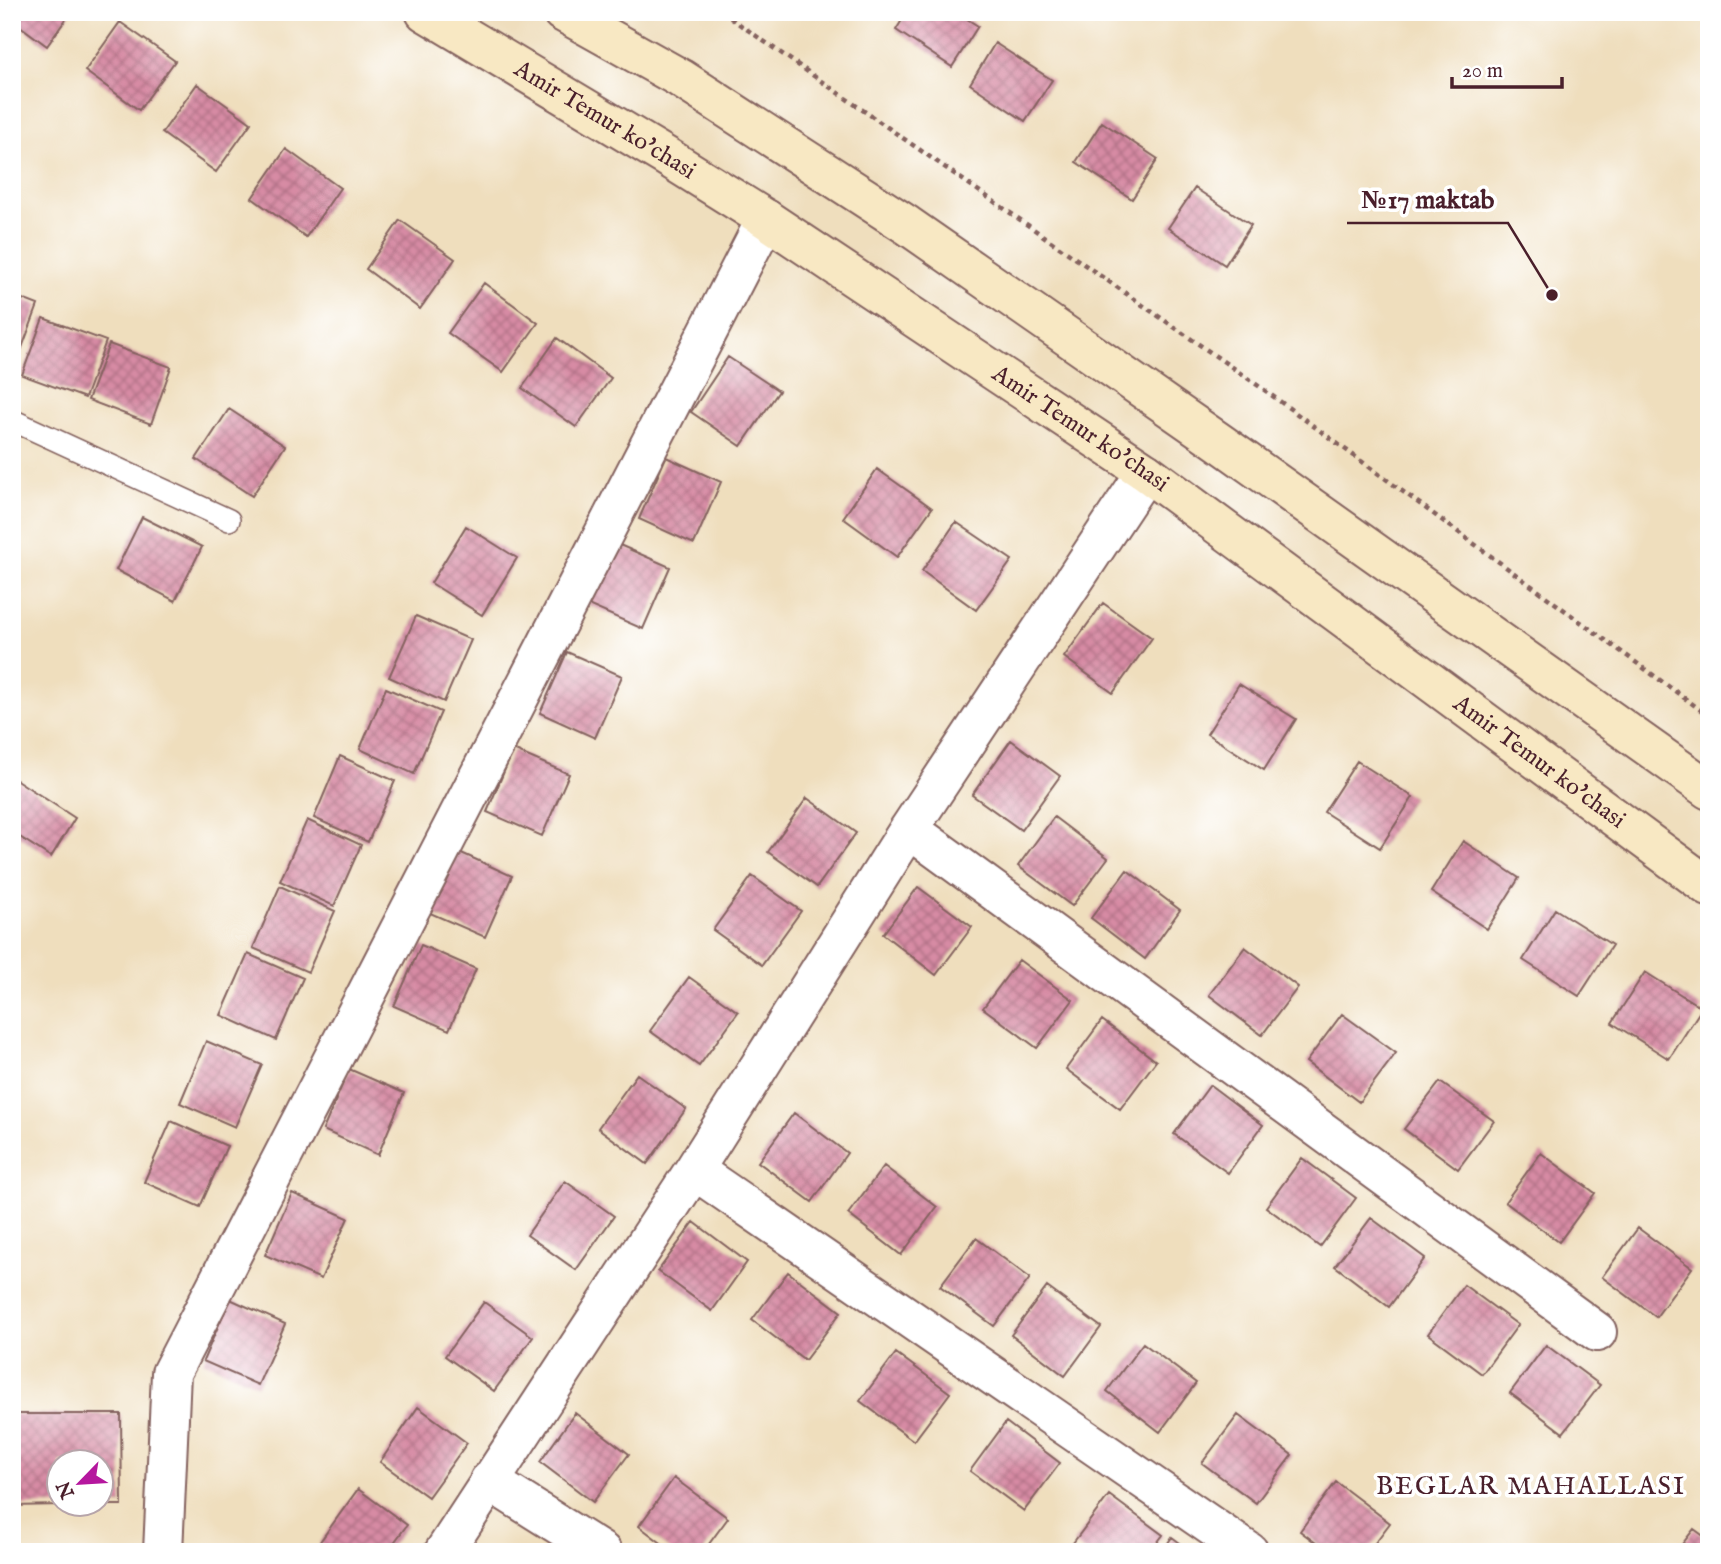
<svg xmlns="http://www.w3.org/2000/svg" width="1721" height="1564" viewBox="0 0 1721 1564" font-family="'IM FELL English',serif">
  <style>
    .building { fill: url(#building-cross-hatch) }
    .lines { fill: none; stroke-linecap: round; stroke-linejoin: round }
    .lane-casing { stroke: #84625e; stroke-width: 24 }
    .street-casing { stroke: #84625e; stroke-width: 42 }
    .secondary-casing { stroke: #84625e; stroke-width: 42 }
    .path { stroke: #84625e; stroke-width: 4.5; stroke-dasharray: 5 5; stroke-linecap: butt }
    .lane { stroke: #fff; stroke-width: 21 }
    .street { stroke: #fff; stroke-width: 38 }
    .secondary { stroke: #f8e8c3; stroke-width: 38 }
    .labels { text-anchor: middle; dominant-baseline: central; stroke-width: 7; stroke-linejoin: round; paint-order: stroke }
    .street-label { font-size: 24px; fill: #4a1f2b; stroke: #fff }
    .neighbourhood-label { font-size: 26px; letter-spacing: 2px; fill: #4a1f2b; stroke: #fff }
    .leader { fill: none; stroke: #4a1f2b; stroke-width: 2.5 }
    .callout-dot { fill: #4a1f2b; stroke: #fff; stroke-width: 2.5 }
    .callout-label { font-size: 26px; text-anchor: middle; font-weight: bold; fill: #4a1f2b; stroke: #fff; stroke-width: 7; stroke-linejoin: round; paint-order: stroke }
  </style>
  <defs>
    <pattern id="building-cross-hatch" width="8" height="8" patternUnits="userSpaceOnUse" patternTransform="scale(1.75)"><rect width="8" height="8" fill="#d78ba4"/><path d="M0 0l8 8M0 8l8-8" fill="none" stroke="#b07186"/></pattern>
  </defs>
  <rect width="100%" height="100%" fill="#fff"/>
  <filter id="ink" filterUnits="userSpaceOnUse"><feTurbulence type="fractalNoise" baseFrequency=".0143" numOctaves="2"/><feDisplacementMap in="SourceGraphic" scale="14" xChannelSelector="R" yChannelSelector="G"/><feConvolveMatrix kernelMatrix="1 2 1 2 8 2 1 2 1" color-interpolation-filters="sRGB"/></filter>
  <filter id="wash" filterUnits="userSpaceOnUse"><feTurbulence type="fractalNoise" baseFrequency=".00686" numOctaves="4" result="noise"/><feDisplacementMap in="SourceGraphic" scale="28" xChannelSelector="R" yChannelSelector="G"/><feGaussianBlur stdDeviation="1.57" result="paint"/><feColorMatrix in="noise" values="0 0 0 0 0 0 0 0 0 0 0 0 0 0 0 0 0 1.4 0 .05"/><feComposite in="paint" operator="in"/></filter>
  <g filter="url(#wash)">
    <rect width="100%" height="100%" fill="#efdebd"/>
    <g id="blocks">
      <path class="building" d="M 12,12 L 71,12 L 47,46 L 12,20 Z
        M 907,12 L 956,12 L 978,26 L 952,67 L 896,30 Z
        M 120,22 L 175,61 L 139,110 L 85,71 Z
        M 995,43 L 1052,80 L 1025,121 L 970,84 Z
        M 197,84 L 251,123 L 216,172 L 162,133 Z
        M 1102,122 L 1158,159 L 1132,199 L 1076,162 Z
        M 286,149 L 340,188 L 306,237 L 252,198 Z
        M 1195,188 L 1251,225 L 1225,265 L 1168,228 Z
        M 400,220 L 455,259 L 420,309 L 366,269 Z
        M 484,283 L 538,323 L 503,372 L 448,333 Z
        M 12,295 L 38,305 L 17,361 L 12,359 Z
        M 43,318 L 106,341 L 85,398 L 22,375 Z
        M 557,338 L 611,378 L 576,427 L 522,388 Z
        M 109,344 L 171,367 L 151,424 L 88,400 Z
        M 728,357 L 779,391 L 741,446 L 691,412 Z
        M 229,409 L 285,446 L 252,496 L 196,459 Z
        M 666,457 L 721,482 L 694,544 L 639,519 Z
        M 877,469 L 932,508 L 897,557 L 843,518 Z
        M 142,517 L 202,547 L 175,601 L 116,570 Z
        M 956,522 L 1012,560 L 976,610 L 922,571 Z
        M 466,526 L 517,558 L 482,615 L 431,583 Z
        M 615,543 L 670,567 L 643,629 L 588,605 Z
        M 1103,603 L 1152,638 L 1113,693 L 1064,657 Z
        M 416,616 L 471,640 L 444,702 L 389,677 Z
        M 567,652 L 622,676 L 595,738 L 540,713 Z
        M 1239,684 L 1296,719 L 1264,770 L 1207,734 Z
        M 386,688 L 441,712 L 414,774 L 360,749 Z
        M 1011,740 L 1060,776 L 1021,830 L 972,795 Z
        M 513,750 L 569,774 L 542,836 L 487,812 Z
        M 340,756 L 395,781 L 368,842 L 314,818 Z
        M 1357,761 L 1413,797 L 1380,848 L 1324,812 Z
        M 12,777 L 75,818 L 51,857 L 12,832 Z
        M 807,798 L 856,833 L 817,887 L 768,852 Z
        M 1054,817 L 1108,858 L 1072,906 L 1018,866 Z
        M 307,820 L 361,845 L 334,906 L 280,881 Z
        M 1463,841 L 1519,878 L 1487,929 L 1431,892 Z
        M 457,851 L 512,876 L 485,937 L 430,913 Z
        M 1127,870 L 1180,910 L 1145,959 L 1091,918 Z
        M 752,876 L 801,911 L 762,965 L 713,930 Z
        M 280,886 L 335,911 L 308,972 L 253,948 Z
        M 918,887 L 972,927 L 936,975 L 883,934 Z
        M 1555,909 L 1612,945 L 1579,996 L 1523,960 Z
        M 421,945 L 476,969 L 449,1030 L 394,1006 Z
        M 1245,947 L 1298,987 L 1262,1035 L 1209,995 Z
        M 248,954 L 303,978 L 276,1040 L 221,1015 Z
        M 1019,960 L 1073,1000 L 1037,1048 L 983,1008 Z
        M 1645,972 L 1702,1008 L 1669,1059 L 1612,1023 Z
        M 689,977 L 738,1012 L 699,1066 L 650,1031 Z
        M 1342,1014 L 1396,1053 L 1359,1102 L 1306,1062 Z
        M 1102,1020 L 1156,1061 L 1120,1109 L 1066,1069 Z
        M 206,1041 L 262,1065 L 235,1127 L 180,1103 Z
        M 349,1069 L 404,1093 L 378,1155 L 323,1130 Z
        M 637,1074 L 686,1109 L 647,1164 L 598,1128 Z
        M 1440,1082 L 1494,1121 L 1458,1169 L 1404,1129 Z
        M 1210,1085 L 1263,1125 L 1228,1173 L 1174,1134 Z
        M 794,1113 L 847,1153 L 812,1202 L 758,1162 Z
        M 171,1121 L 227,1146 L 200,1207 L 144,1182 Z
        M 1541,1153 L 1595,1193 L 1559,1242 L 1505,1202 Z
        M 1302,1158 L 1356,1198 L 1320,1247 L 1266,1207 Z
        M 884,1166 L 937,1207 L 901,1255 L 848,1214 Z
        M 565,1181 L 614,1216 L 576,1270 L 527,1235 Z
        M 292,1193 L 348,1218 L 321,1279 L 265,1255 Z
        M 1371,1218 L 1425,1258 L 1389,1307 L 1335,1266 Z
        M 694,1222 L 747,1262 L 712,1311 L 658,1271 Z
        M 1638,1228 L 1692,1268 L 1656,1317 L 1602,1277 Z
        M 976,1238 L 1030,1278 L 994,1326 L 940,1286 Z
        M 788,1272 L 841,1312 L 805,1360 L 752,1320 Z
        M 1464,1285 L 1518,1325 L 1482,1374 L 1428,1334 Z
        M 1047,1287 L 1101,1327 L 1065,1376 L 1011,1335 Z
        M 230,1299 L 285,1324 L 258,1385 L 203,1361 Z
        M 484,1302 L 533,1337 L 494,1391 L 445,1356 Z
        M 1143,1343 L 1196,1383 L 1160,1432 L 1107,1391 Z
        M 1546,1345 L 1600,1385 L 1563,1433 L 1510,1393 Z
        M 896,1353 L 950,1393 L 914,1441 L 860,1401 Z
        M 418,1407 L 467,1443 L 428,1497 L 380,1462 Z
        M 575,1413 L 629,1454 L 593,1502 L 540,1462 Z
        M 12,1414 L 121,1414 L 122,1505 L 102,1505 L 102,1462 L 60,1462 L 60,1505 L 12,1506 Z
        M 1238,1415 L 1292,1455 L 1256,1503 L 1202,1463 Z
        M 1006,1422 L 1060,1463 L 1024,1511 L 970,1471 Z
        M 674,1478 L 728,1518 L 703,1552 L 673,1552 L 639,1526 Z
        M 1336,1482 L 1390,1523 L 1368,1552 L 1328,1552 L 1300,1531 Z
        M 358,1489 L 407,1525 L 387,1552 L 330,1552 L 319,1543 Z
        M 1109,1495 L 1163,1535 L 1150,1552 L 1085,1552 L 1073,1543 Z
        M 1694,1529 L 1709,1540 L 1709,1552 L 1676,1552 Z
        M 1172,1537 L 1192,1552 L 1162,1552 Z"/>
    </g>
  </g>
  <g filter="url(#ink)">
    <use href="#blocks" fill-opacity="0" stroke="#84625e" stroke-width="2"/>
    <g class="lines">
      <g class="lane-casing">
        <path id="lane" d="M 12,420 L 229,520"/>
      </g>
      <g class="street-casing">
        <path id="street" d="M 909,829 L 1597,1332
          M 694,1170 L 1249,1552
          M 489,1481 L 602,1552
          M 163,1552 L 171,1373 L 766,219
          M 444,1552 L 694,1170 L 909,829 L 1146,472"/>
      </g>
      <g class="secondary-casing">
        <g id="secondary">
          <path id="s1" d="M 425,12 L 667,157 L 766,219 L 1146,472 L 1709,887"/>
          <path d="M 562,12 L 680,78 L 907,225 L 1219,442 L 1709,790"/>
        </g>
      </g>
      <path class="path" d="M 722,12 L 1263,389 L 1709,716"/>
      <use href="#lane" class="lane"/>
      <use href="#street" class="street"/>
      <use href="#secondary" class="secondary"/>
    </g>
  </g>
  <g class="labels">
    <g class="street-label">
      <text stroke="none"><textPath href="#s1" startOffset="210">Amir Temur ko'chasi</textPath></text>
      <text stroke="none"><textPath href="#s1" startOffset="777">Amir Temur ko'chasi</textPath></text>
      <text stroke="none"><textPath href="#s1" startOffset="1344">Amir Temur ko'chasi</textPath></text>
    </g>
    <g class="neighbourhood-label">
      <text x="1531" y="1486">BEGLAR MAHALLASI</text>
    </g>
  </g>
  <path class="leader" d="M1552 295L1508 223H1347"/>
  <circle class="callout-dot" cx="1552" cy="295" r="7"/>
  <g class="callout-label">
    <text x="1428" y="208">№17 maktab</text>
  </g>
  <rect width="1721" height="1564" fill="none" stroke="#fff" stroke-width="42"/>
  <g transform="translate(80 1483) rotate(245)"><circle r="33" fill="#ffffff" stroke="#b7a5aa" stroke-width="2"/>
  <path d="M0-5L12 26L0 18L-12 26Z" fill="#b5179e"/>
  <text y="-10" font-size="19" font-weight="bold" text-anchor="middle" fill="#4a1f2b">N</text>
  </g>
  <path d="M1452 77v10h110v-10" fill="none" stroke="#4a1f2b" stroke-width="3.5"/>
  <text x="1462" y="77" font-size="21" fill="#4a1f2b" stroke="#ffffff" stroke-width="5" paint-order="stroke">20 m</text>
</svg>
